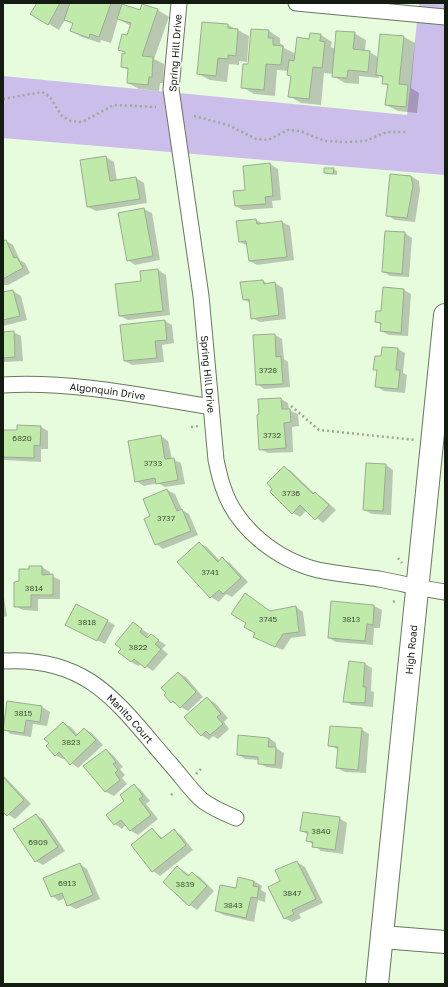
<svg xmlns="http://www.w3.org/2000/svg" width="448" height="987" viewBox="0 0 448 987" font-family="'Golos Text',sans-serif">
  <style>
    .green { fill: #ccbeeb }
    .shadow { fill: #0003 }
    .building { fill: #c0eaaa; stroke: #9aad90 }
    .lines { fill: none; stroke-linecap: round; stroke-linejoin: round }
    .street-casing { stroke: #67795e; stroke-width: 17 }
    .secondary-casing { stroke: #67795e; stroke-width: 24 }
    .path { stroke: #9bab93; stroke-width: 2.5; stroke-dasharray: 2 3; stroke-linecap: butt }
    .street { stroke: #fff; stroke-width: 15 }
    .secondary { stroke: #fff; stroke-width: 22 }
    .labels { text-anchor: middle; dominant-baseline: central; stroke-width: 3.5; stroke-linejoin: round; paint-order: stroke }
    .number-label { font-size: 8px; fill: #3f4f36 }
    .street-label { font-size: 10px; fill: #141b10; stroke: #fff }
  </style>
  <rect width="100%" height="100%" fill="#e7fbdd"/>
  <path class="green" d="M 419,3 L 445,3 L 445,175 L 3,138 L 3,76 L 407,115 Z"/>
  <path class="shadow" d="M 38,3 L 124,3 L 123,5 L 141,11 L 158,10 L 169,17 L 154,59 L 164,64 L 163,83 L 160,83 L 159,91 L 139,89 L 128,83 L 129,70 L 122,67 L 126,53 L 119,49 L 128,37 L 131,26 L 118,19 L 111,43 L 101,40 L 100,43 L 82,37 L 71,31 L 73,24 L 65,20 L 59,30 L 32,14 Z
    M 203,23 L 228,25 L 249,36 L 247,62 L 239,61 L 239,65 L 229,64 L 227,82 L 210,80 L 198,74 Z
    M 269,31 L 280,38 L 280,43 L 284,46 L 284,48 L 296,54 L 310,40 L 321,35 L 332,42 L 331,47 L 335,49 L 354,33 L 366,40 L 365,51 L 369,52 L 378,57 L 404,37 L 415,43 L 411,88 L 419,93 L 417,113 L 398,111 L 386,105 L 388,86 L 383,83 L 384,79 L 379,76 L 379,78 L 359,76 L 359,84 L 345,83 L 333,76 L 333,74 L 324,73 L 321,105 L 301,103 L 289,96 L 291,76 L 289,75 L 289,71 L 277,70 L 275,96 L 254,94 L 242,87 L 249,66 Z
    M 106,157 L 114,162 L 117,181 L 136,178 L 144,183 L 147,203 L 96,211 L 88,207 L 81,161 Z
    M 270,164 L 278,169 L 281,200 L 272,201 L 273,208 L 243,210 L 236,206 Z
    M 333,169 L 337,171 L 337,175 L 325,173 Z
    M 391,175 L 411,176 L 419,181 L 420,190 L 415,222 L 395,220 L 387,215 Z
    M 144,209 L 152,213 L 160,260 L 135,265 L 128,260 L 119,214 Z
    M 256,220 L 264,224 L 282,222 L 290,226 L 294,260 L 257,265 L 250,261 L 248,246 L 240,242 Z
    M 405,233 L 412,238 L 409,277 L 390,276 L 383,271 Z
    M 6,241 L 13,245 L 20,260 L 25,263 L 30,273 L 8,285 L 3,285 L 3,242 Z
    M 158,270 L 166,275 L 170,315 L 128,320 L 120,316 L 142,281 Z
    M 263,281 L 269,284 L 275,283 L 283,288 L 286,319 L 260,322 L 252,318 L 250,303 L 243,299 Z
    M 404,290 L 411,294 L 408,336 L 389,335 L 381,331 L 382,325 L 376,322 Z
    M 13,291 L 21,296 L 27,320 L 3,326 L 3,294 Z
    M 165,321 L 172,325 L 174,343 L 162,345 L 164,362 L 132,365 L 125,361 Z
    M 3,332 L 13,332 L 21,336 L 23,361 L 3,362 Z
    M 275,335 L 282,339 L 284,359 L 288,362 L 290,387 L 264,389 L 257,384 Z
    M 398,349 L 405,353 L 403,373 L 407,375 L 405,393 L 384,391 L 376,386 L 378,371 L 374,369 L 382,358 Z
    M 281,399 L 288,403 L 289,410 L 298,414 L 299,426 L 292,427 L 293,452 L 268,453 L 260,449 Z
    M 41,427 L 48,431 L 48,449 L 41,449 L 41,462 L 3,460 L 3,431 L 18,431 Z
    M 161,436 L 168,441 L 172,459 L 181,463 L 185,484 L 165,487 L 158,483 L 144,486 L 136,481 Z
    M 386,465 L 393,470 L 391,515 L 372,514 L 364,510 Z
    M 284,467 L 291,471 L 315,494 L 323,498 L 336,510 L 323,523 L 307,510 L 300,517 L 293,513 L 274,489 Z
    M 167,490 L 175,494 L 182,510 L 189,514 L 198,535 L 163,549 L 156,544 L 151,517 L 144,499 Z
    M 199,543 L 207,547 L 220,561 L 222,559 L 230,563 L 248,582 L 232,597 L 226,594 L 219,602 L 211,597 L 178,562 Z
    M 42,567 L 50,572 L 50,575 L 60,580 L 60,599 L 38,599 L 38,611 L 23,610 L 15,606 L 20,582 L 20,570 Z
    M 3,592 L 7,616 L 3,617 Z
    M 332,603 L 374,606 L 382,610 L 380,628 L 374,628 L 373,645 L 336,642 L 329,638 Z
    M 296,607 L 303,612 L 306,636 L 291,638 L 283,650 L 262,641 L 256,633 L 271,612 Z
    M 107,621 L 115,625 L 105,644 L 74,629 Z
    M 133,623 L 149,634 L 147,636 L 149,638 L 151,635 L 166,645 L 162,649 L 168,654 L 153,671 L 141,663 L 139,666 L 131,662 L 122,649 Z
    M 365,664 L 372,668 L 371,691 L 374,692 L 373,707 L 352,705 L 345,701 Z
    M 178,673 L 186,677 L 203,697 L 188,711 L 172,702 Z
    M 207,698 L 215,703 L 228,718 L 224,722 L 229,729 L 218,739 L 213,736 L 209,740 L 201,735 Z
    M 8,702 L 42,707 L 50,712 L 47,726 L 33,724 L 31,737 L 11,734 L 4,729 Z
    M 63,723 L 71,727 L 78,735 L 85,729 L 92,733 L 103,745 L 78,768 L 65,758 L 63,759 L 55,755 Z
    M 361,729 L 369,734 L 366,773 L 345,772 L 337,768 L 339,750 L 329,745 Z
    M 269,738 L 276,743 L 276,748 L 284,753 L 282,769 L 266,767 L 259,763 L 259,760 L 245,759 L 238,754 Z
    M 106,750 L 113,755 L 123,767 L 120,769 L 125,775 L 122,778 L 127,784 L 114,796 L 106,792 L 85,767 Z
    M 3,775 L 31,804 L 15,819 L 3,811 Z
    M 134,785 L 141,790 L 150,801 L 146,804 L 158,819 L 138,835 L 131,831 L 126,825 L 122,829 L 115,824 Z
    M 36,815 L 44,820 L 65,851 L 43,865 L 36,861 Z
    M 339,818 L 347,823 L 343,854 L 321,851 L 307,840 L 308,835 L 301,830 Z
    M 152,830 L 164,839 L 174,831 L 181,835 L 193,850 L 160,876 L 153,871 Z
    M 297,862 L 305,867 L 323,903 L 299,914 L 301,918 L 292,922 L 284,918 L 282,882 Z
    M 80,864 L 87,869 L 100,899 L 76,909 L 68,905 L 65,898 L 59,901 L 52,896 Z
    M 177,867 L 190,875 L 192,873 L 200,877 L 214,891 L 197,910 L 190,905 Z
    M 239,879 L 254,881 L 262,886 L 261,890 L 266,893 L 265,902 L 258,900 L 254,922 L 224,915 L 216,911 L 237,889 Z"/>
  <path class="building" d="M 37,3 L 60,3 L 48,25 L 30,14 Z
    M 70,3 L 111,3 L 99,37 L 90,34 L 89,38 L 70,31 L 73,23 L 64,20 Z
    M 122,4 L 140,10 L 142,4 L 158,9 L 142,56 L 153,57 L 152,77 L 149,77 L 148,85 L 127,83 L 128,68 L 121,67 L 122,53 L 125,54 L 125,52 L 118,50 L 122,34 L 127,35 L 131,23 L 117,19 Z
    M 202,22 L 228,24 L 228,28 L 238,29 L 236,56 L 228,55 L 228,59 L 218,58 L 216,76 L 197,74 Z
    M 251,29 L 269,30 L 268,38 L 273,38 L 273,45 L 283,46 L 281,65 L 266,64 L 264,90 L 241,88 L 243,64 L 248,64 Z
    M 336,31 L 355,32 L 353,49 L 370,51 L 368,72 L 348,70 L 347,78 L 332,77 Z
    M 310,33 L 321,34 L 320,41 L 325,42 L 322,68 L 313,67 L 309,99 L 288,97 L 291,76 L 287,75 L 289,60 L 294,61 L 297,37 L 309,39 Z
    M 380,34 L 404,36 L 399,84 L 408,85 L 406,107 L 385,105 L 388,84 L 382,84 L 383,76 L 376,75 Z
    M 106,156 L 110,181 L 136,177 L 140,199 L 87,207 L 80,160 Z
    M 270,163 L 273,196 L 265,197 L 266,204 L 235,206 L 233,191 L 245,190 L 243,166 Z
    M 324,168 L 334,168 L 333,174 L 324,173 Z
    M 390,174 L 411,176 L 413,186 L 407,218 L 386,216 Z
    M 144,208 L 153,256 L 127,261 L 118,213 Z
    M 256,219 L 257,224 L 282,221 L 287,257 L 249,261 L 246,241 L 239,242 L 236,221 Z
    M 385,231 L 405,232 L 402,274 L 382,272 Z
    M 6,240 L 14,258 L 17,257 L 23,268 L 3,279 L 3,241 Z
    M 158,269 L 163,311 L 119,316 L 115,284 L 141,281 L 140,271 Z
    M 263,280 L 264,284 L 275,282 L 279,315 L 251,319 L 249,299 L 243,300 L 240,282 Z
    M 383,287 L 404,289 L 401,333 L 380,331 L 381,323 L 375,322 L 376,311 L 381,311 Z
    M 13,290 L 20,316 L 3,320 L 3,292 Z
    M 165,320 L 167,340 L 155,341 L 157,358 L 124,361 L 120,325 Z
    M 14,331 L 15,357 L 3,358 L 3,332 Z
    M 275,334 L 276,357 L 281,356 L 283,384 L 256,385 L 253,335 Z
    M 382,347 L 398,348 L 396,370 L 400,370 L 398,389 L 375,387 L 377,370 L 373,370 L 375,356 L 381,356 Z
    M 281,398 L 282,409 L 290,409 L 291,422 L 284,423 L 286,448 L 259,450 L 257,415 L 259,414 L 258,399 Z
    M 17,425 L 41,426 L 40,446 L 34,445 L 34,458 L 3,457 L 3,430 L 17,430 Z
    M 161,435 L 165,459 L 174,458 L 178,480 L 156,484 L 155,478 L 135,482 L 128,441 Z
    M 366,463 L 386,464 L 383,511 L 363,510 Z
    M 284,466 L 313,494 L 315,492 L 329,505 L 315,520 L 300,505 L 292,514 L 270,492 L 272,489 L 267,483 Z
    M 167,489 L 177,511 L 182,509 L 191,531 L 155,545 L 144,519 L 150,516 L 143,499 Z
    M 199,542 L 218,562 L 222,557 L 241,578 L 223,594 L 219,590 L 210,598 L 177,562 Z
    M 29,566 L 42,566 L 42,575 L 53,574 L 53,595 L 31,595 L 31,607 L 14,607 L 14,582 L 19,581 L 19,569 L 29,569 Z
    M 245,593 L 270,611 L 296,606 L 299,632 L 283,634 L 275,647 L 253,637 L 255,633 L 244,627 L 246,623 L 231,614 Z
    M 331,601 L 374,605 L 373,625 L 367,624 L 365,641 L 328,638 Z
    M 76,604 L 108,620 L 97,641 L 65,625 Z
    M 133,622 L 142,629 L 140,632 L 147,638 L 151,634 L 159,640 L 155,644 L 161,649 L 145,668 L 134,659 L 131,662 L 118,652 L 121,649 L 115,644 Z
    M 349,661 L 365,663 L 363,687 L 366,687 L 365,703 L 343,702 Z
    M 178,672 L 196,692 L 180,708 L 173,701 L 171,703 L 164,695 L 166,693 L 161,688 Z
    M 207,697 L 221,714 L 217,717 L 223,724 L 210,735 L 206,731 L 201,736 L 184,717 Z
    M 7,701 L 42,706 L 40,722 L 26,720 L 24,733 L 3,730 Z
    M 63,722 L 76,736 L 84,728 L 96,740 L 70,765 L 59,752 L 55,756 L 46,746 L 49,743 L 44,739 Z
    M 330,726 L 362,728 L 358,770 L 336,768 L 338,747 L 328,746 Z
    M 238,735 L 269,738 L 268,747 L 276,747 L 275,765 L 258,764 L 258,757 L 237,755 Z
    M 106,749 L 116,762 L 113,764 L 118,770 L 115,773 L 120,780 L 105,792 L 83,766 Z
    M 3,777 L 24,800 L 7,816 L 3,812 Z
    M 134,784 L 143,796 L 139,799 L 151,815 L 130,831 L 121,820 L 114,825 L 106,815 L 124,801 L 120,795 Z
    M 303,812 L 340,817 L 335,850 L 312,847 L 313,842 L 306,841 L 308,832 L 300,831 Z
    M 36,814 L 58,847 L 35,862 L 13,829 Z
    M 152,828 L 161,839 L 174,829 L 186,845 L 152,872 L 131,845 Z
    M 297,861 L 316,899 L 292,910 L 294,914 L 284,919 L 268,887 L 280,881 L 275,870 Z
    M 80,863 L 93,895 L 67,906 L 62,893 L 51,897 L 43,878 Z
    M 177,866 L 188,876 L 192,872 L 207,886 L 189,906 L 163,882 Z
    M 238,877 L 254,881 L 253,886 L 259,887 L 257,898 L 251,897 L 246,918 L 215,911 L 220,885 L 236,888 Z"/>
  <g class="lines">
    <g class="street-casing">
      <g id="street">
        <path id="s1" d="M 179,3 L 171,89 L 201,296 L 216,460 C 218,469 220,479 223,487 C 236,528 277,560 318,570 C 338,574 359,576 379,579 C 401,583 423,589 445,592"/>
        <path d="M 296,3 L 445,17"/>
        <path id="s2" d="M 3,385 C 73,381 143,396 211,407"/>
        <path id="s3" d="M 3,661 C 92,656 120,707 173,767 C 182,777 192,792 203,801 C 213,808 224,813 236,818"/>
      </g>
    </g>
    <g class="secondary-casing">
      <g id="secondary">
        <path d="M 382,937 L 445,942"/>
        <path id="s4" d="M 377,984 L 445,315"/>
      </g>
    </g>
    <path class="path" d="M 3,99 L 42,92 L 49,96 L 62,116 L 71,121 L 82,122 L 114,105 L 156,107
      M 194,116 L 228,125 L 256,139 L 268,140 L 288,130 L 300,131 L 325,141 L 348,142 L 365,141 L 387,132 L 406,132
      M 291,406 L 319,430 L 416,440
      M 191,427 L 199,426
      M 398,558 L 402,563
      M 393,602 L 397,600
      M 196,774 L 201,769
      M 171,795 L 175,792"/>
    <use href="#street" class="street"/>
    <use href="#secondary" class="secondary"/>
  </g>
  <g class="labels">
    <g class="number-label">
      <text x="268" y="370">3728</text>
      <text x="272" y="435">3732</text>
      <text x="22" y="438">6820</text>
      <text x="153" y="463">3733</text>
      <text x="291" y="493">3736</text>
      <text x="166" y="518">3737</text>
      <text x="210" y="572">3741</text>
      <text x="34" y="588">3814</text>
      <text x="268" y="619">3745</text>
      <text x="351" y="619">3813</text>
      <text x="87" y="622">3818</text>
      <text x="138" y="647">3822</text>
      <text x="23" y="713">3815</text>
      <text x="71" y="742">3823</text>
      <text x="321" y="831">3840</text>
      <text x="38" y="842">6909</text>
      <text x="67" y="883">6913</text>
      <text x="185" y="884">3839</text>
      <text x="292" y="893">3847</text>
      <text x="233" y="905">3843</text>
    </g>
    <g class="street-label">
      <text transform="translate(175 53) rotate(-86)">Spring Hill Drive</text>
      <text stroke="none"><textPath href="#s1" startOffset="374">Spring Hill Drive</textPath></text>
      <text stroke="none"><textPath href="#s2" startOffset="105">Algonquin Drive</textPath></text>
      <text stroke="none"><textPath href="#s4" startOffset="336">High Road</textPath></text>
      <text stroke="none"><textPath href="#s3" startOffset="146">Manito Court</textPath></text>
    </g>
  </g>
  <rect width="448" height="987" fill="none" stroke="#141b10" stroke-width="8"/>
</svg>
